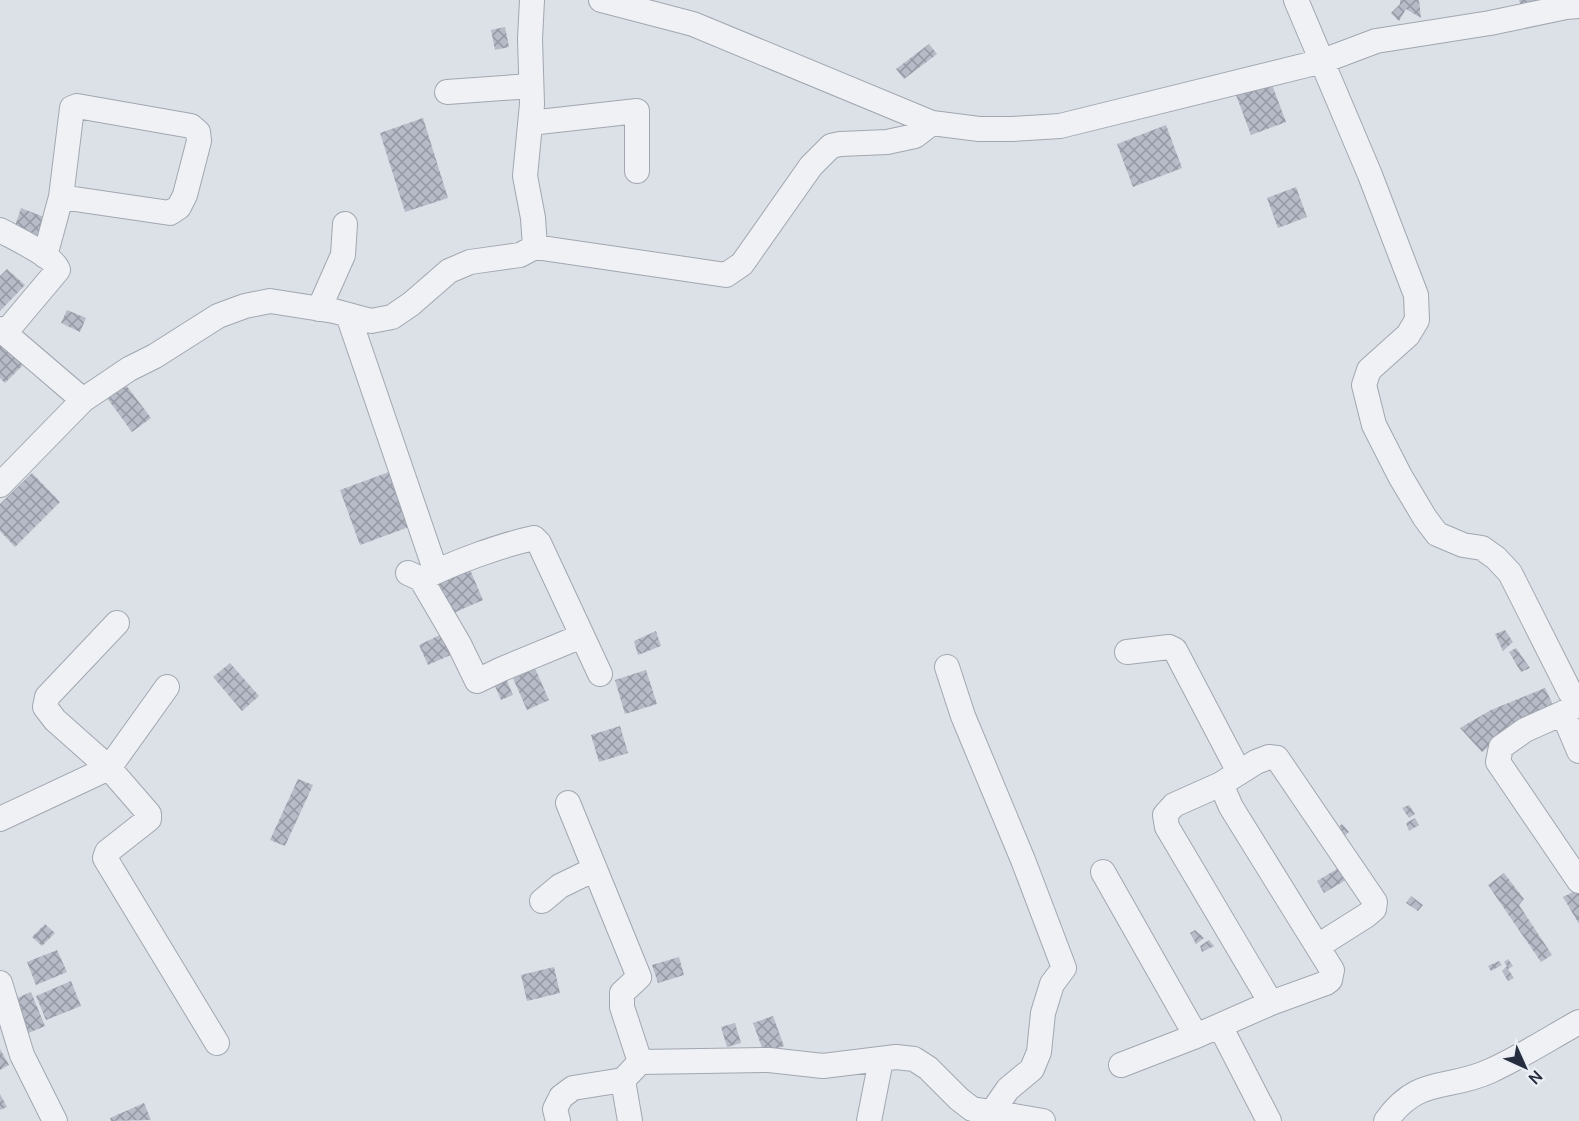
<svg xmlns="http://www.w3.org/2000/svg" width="1579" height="1121" viewBox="0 0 1579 1121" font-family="Manrope,sans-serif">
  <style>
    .building { fill: url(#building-cross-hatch) }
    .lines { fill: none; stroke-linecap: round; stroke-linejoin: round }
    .minor-casing { stroke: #a1a7b1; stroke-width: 26 }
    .minor { stroke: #eff1f5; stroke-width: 24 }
  </style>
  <defs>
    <pattern id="building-cross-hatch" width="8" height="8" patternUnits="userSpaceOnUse" patternTransform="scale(1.5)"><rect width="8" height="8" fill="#b6bbc7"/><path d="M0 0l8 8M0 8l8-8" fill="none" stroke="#9498a3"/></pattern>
  </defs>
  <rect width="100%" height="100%" fill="#dce0e7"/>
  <path class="building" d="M 1400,0 L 1419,0 L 1421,18 L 1406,9 L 1399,21 L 1391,13 L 1400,4 Z
    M 1519,0 L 1539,0 L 1521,6 Z
    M 505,27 L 509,47 L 495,50 L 491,30 Z
    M 929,44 L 937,54 L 904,79 L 896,69 Z
    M 1271,82 L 1286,122 L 1251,135 L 1236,95 Z
    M 423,118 L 448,198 L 405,212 L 380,133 Z
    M 1166,125 L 1182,168 L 1133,187 L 1117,144 Z
    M 1296,187 L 1307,217 L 1278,228 L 1267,198 Z
    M 21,208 L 44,217 L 37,237 L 14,229 Z
    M 7,269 L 25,285 L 0,311 L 0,276 Z
    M 67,310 L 86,318 L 80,332 L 61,323 Z
    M 0,336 L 26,362 L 5,383 L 0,378 Z
    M 126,385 L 151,418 L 132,432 L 107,398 Z
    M 389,472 L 409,527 L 360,545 L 340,490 Z
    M 32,473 L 60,502 L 15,547 L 0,531 L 0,504 Z
    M 468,565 L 483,600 L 449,615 L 433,580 Z
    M 1505,630 L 1513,642 L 1503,651 L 1495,634 Z
    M 656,631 L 661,646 L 638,655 L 634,641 Z
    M 446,632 L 455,653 L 428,665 L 419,645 Z
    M 1516,648 L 1530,668 L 1521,672 L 1509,652 Z
    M 230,663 L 259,696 L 242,711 L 213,677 Z
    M 534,666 L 549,700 L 527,710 L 512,676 Z
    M 646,670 L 657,704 L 625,714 L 615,680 Z
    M 504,674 L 513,695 L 501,700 L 492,679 Z
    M 1545,688 L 1556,711 L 1504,735 L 1482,752 L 1460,728 L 1491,710 Z
    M 620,726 L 628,753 L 599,762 L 591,735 Z
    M 298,779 L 313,785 L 285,846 L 270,840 Z
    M 1409,805 L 1415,814 L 1409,818 L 1402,808 Z
    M 1415,818 L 1419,825 L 1409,831 L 1406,823 Z
    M 1342,824 L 1349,832 L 1343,837 L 1336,829 Z
    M 1342,866 L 1349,878 L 1324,893 L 1317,881 Z
    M 1504,873 L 1524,899 L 1519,905 L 1552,955 L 1541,962 L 1488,885 Z
    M 1577,890 L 1579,892 L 1579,924 L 1563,897 Z
    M 1411,896 L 1423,905 L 1418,911 L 1406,903 Z
    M 45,924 L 55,933 L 42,946 L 32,937 Z
    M 1195,930 L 1204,938 L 1196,944 L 1190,933 Z
    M 1209,940 L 1214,946 L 1202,952 L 1200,946 Z
    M 57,950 L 67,972 L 36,985 L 27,962 Z
    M 679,957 L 684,975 L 658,983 L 652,965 Z
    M 1508,959 L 1513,966 L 1508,969 L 1514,978 L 1508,981 L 1502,971 L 1507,966 L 1504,962 Z
    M 1499,961 L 1502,965 L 1491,971 L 1488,966 Z
    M 554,967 L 560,993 L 527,1001 L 521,975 Z
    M 71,981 L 81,1006 L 46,1020 L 36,996 Z
    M 31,992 L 45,1026 L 24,1035 L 10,1001 Z
    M 773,1016 L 784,1046 L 764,1053 L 753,1023 Z
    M 735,1023 L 741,1043 L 727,1047 L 721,1027 Z
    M 0,1049 L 9,1065 L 0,1070 Z
    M 0,1094 L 7,1107 L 0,1110 Z
    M 144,1103 L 151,1120 L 111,1121 L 110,1118 Z"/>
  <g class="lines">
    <g class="minor-casing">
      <path id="minor" d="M 601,0 L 693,24 L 932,123 L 979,129 L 1012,129 L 1060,126 L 1323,61 L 1376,41 L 1490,23 L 1566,7 L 1579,6
        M 1296,0 L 1370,175 L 1416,295 L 1417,320 L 1408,335 L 1369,370 L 1364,385 L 1374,425 L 1400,476 L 1425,518 L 1437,534 L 1463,545 L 1482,548 L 1496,558 L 1510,573 L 1570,692 L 1579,699
        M 447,92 L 531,86
        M 530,123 L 637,111 L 637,171
        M 0,230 C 14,238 54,256 58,270 L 5,333
        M 535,247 L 726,275 L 742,264 L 811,166 L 831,146 L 840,144 L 887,142 L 915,136 L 932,123
        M 45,256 L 61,197 L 72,108 L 77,106 L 191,126 L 198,132 L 199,141 L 185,195 L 179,207 L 170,213 L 61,197
        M 319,309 L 343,255 L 345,224
        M 348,315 L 436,572
        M 0,329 L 83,400
        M 0,485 L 83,400 L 129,369 L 155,356 L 218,316 L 245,306 L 270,301 L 334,311 L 371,321 L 392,317 L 411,304 L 449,271 L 470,262 L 520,255 L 535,247 L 533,218 L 525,176 L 532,104 L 530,39 L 532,0
        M 408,573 L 421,579 C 452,563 501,545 534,538 L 539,543 L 600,674
        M 421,579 L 459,644 L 477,681 L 502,669 L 582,636
        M 117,623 L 47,697 L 45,707 L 55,720 L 109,768 L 149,814 L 149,819 L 107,852 L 105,858 L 217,1043
        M 1127,652 L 1169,647 L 1175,650 L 1239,772
        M 947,667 L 963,716 L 1023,860 L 1064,968 L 1052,984 L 1043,1013 L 1039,1052 L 1032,1069 L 1008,1089 L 992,1112
        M 1577,705 L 1563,713 L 1579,751
        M 1563,713 L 1525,730 L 1501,747 L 1498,762 L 1579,881
        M 568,803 L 639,977 L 622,993 L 622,1007 L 640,1062
        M 0,819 L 109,768 L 167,687
        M 1103,872 L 1196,1036 L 1271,1003 L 1326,983 L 1330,980 L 1332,970 L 1231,807 L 1221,784
        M 542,901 L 560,886 L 595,869
        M 0,983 L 22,1055 L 55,1121
        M 1271,1003 L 1167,827 L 1165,815 L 1174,805 L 1221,784 L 1256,762 L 1269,757 L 1277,758 L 1375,902 L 1374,909 L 1367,915 L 1318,946
        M 1220,1026 L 1269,1121
        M 1121,1065 L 1196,1036
        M 623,1080 L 630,1121
        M 558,1121 L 555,1109 L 561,1097 L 573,1088 L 623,1080 L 640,1062 L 769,1060 L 823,1066 L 896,1057 L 914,1059 L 928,1068 L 959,1099 L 972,1109 L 1043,1121
        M 869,1121 L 881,1060
        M 1386,1121 C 1419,1075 1447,1091 1490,1071 C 1521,1057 1550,1038 1579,1022"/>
    </g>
    <use href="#minor" class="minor"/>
  </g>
  <g transform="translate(1525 1067) rotate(135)" stroke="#ebeff5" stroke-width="4.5" paint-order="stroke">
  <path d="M0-4.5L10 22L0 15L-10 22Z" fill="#252d3e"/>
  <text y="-9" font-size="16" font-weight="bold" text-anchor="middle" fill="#252d3e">N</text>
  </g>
</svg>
